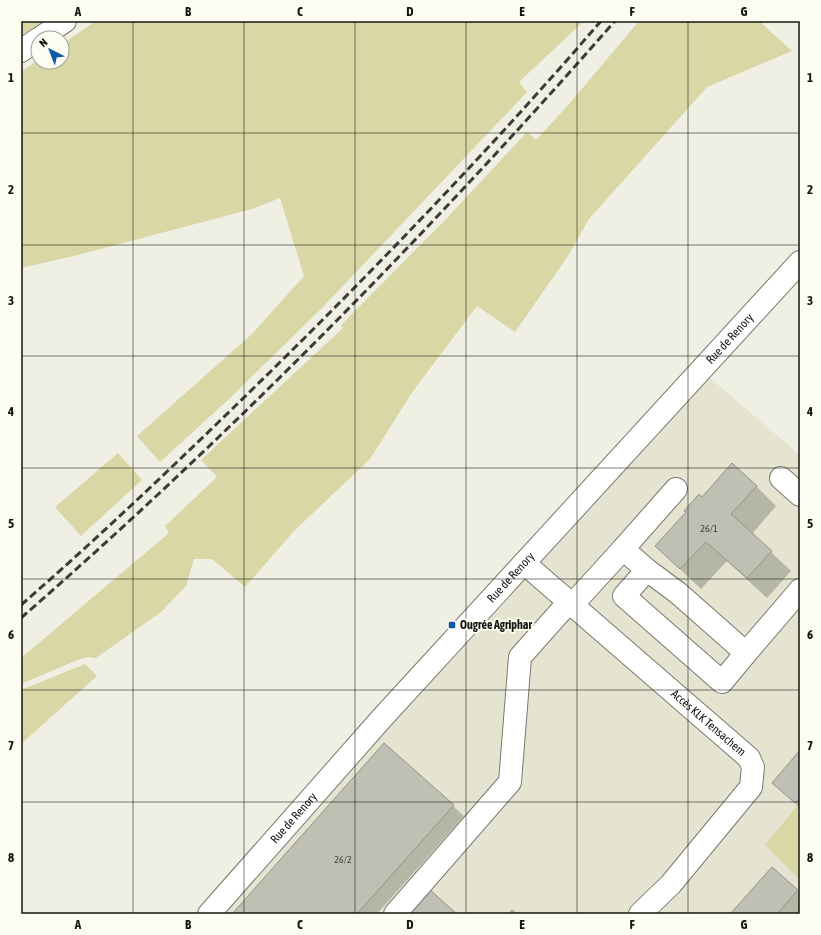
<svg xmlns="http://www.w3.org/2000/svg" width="821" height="935" viewBox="0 0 821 935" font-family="'Asap Condensed',sans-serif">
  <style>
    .built { fill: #e4e4d0 }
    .green { fill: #d9d7a6 }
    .shadow { fill: #0003 }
    .building { fill: #bfbfb3; stroke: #939388 }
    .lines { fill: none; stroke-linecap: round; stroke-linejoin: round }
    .minor-casing { stroke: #7a796f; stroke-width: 24 }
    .major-casing { stroke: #7a796f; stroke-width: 24 }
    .minor { stroke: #fff; stroke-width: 22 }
    .major { stroke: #fff; stroke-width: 22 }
    .rail { stroke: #3c3c37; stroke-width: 3; stroke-dasharray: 8 4; stroke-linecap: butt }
    .grid { fill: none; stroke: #141410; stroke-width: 1; stroke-opacity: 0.55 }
    .poi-dot { fill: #1059a9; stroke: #fdfcf0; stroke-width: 1.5 }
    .labels { text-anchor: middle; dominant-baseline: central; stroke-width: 4; stroke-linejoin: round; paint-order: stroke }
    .number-label { font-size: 10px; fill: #3f3f39 }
    .street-label { font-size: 12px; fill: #141410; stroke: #fdfcf0 }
    .poi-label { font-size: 12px; font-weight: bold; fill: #141410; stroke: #fdfcf0; text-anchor: start }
    .neatline { fill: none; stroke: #141410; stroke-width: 1.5 }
    .grid-label { font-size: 13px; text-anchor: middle; font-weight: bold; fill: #141410 }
  </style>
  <rect width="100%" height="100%" fill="#f0efe3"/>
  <path class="built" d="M 710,378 L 800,455 L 800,802 L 765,845 L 800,880 L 800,914 L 225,914 L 399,717 Z"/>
  <path class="green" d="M 21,21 L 43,21 L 21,36 Z
    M 96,21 L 584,21 L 519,82 L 527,92 L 322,308 L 229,399 L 160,462 L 137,436 L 252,334 L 304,276 L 280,198 L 252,209 L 74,256 L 21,268 L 21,72 L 38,60 L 38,62 L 62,62 L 62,44 Z
    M 639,21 L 759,21 L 792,51 L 707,87 L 589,219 L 568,256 L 515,332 L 477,306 L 413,391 L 370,459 L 294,531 L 245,587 L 212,559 L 194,559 L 186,586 L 161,612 L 96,658 L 88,657 L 80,659 L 21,684 L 21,658 L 169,533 L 165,526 L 217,477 L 201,460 L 343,328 L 341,325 L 448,217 L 527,132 L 536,140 L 570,103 Z
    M 118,453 L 142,480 L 81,536 L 55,507 Z
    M 85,664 L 97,676 L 21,744 L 21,690 Z
    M 800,802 L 800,880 L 765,845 Z"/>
  <path class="shadow" d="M 756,486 L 776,506 L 752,534 L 791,571 L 767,598 L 727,561 L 701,589 L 656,546 L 702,498 Z
    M 800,752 L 800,808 L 773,783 Z
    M 453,806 L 464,816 L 377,914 L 233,914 Z
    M 772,868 L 800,893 L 800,911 L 797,914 L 732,914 Z"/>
  <path class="building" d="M 732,463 L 757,486 L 731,514 L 772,551 L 747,578 L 706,542 L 680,569 L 655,546 L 686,512 L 684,511 L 699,494 L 702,497 Z
    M 384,743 L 454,805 L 357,914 L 232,914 Z
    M 800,750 L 800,798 L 795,803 L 772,783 Z
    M 772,867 L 798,890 L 777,914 L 730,914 Z
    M 429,889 L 457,914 L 407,914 Z
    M 512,910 L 517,914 L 508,914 Z"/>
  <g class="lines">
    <g class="minor-casing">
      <g id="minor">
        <path d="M 781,478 L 800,495"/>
        <path d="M 623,549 L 676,489"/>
        <path id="s1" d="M 524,563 L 749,758 L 753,767 L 751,787 L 671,884 L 640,914"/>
        <path d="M 647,570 L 678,593 L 746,653 L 722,682 L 624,596 Z"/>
        <path d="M 572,605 L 623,549 L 647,570"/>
        <path d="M 746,653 L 800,590"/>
        <path id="s2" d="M 209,914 L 382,718 L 800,262"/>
        <path d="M 395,914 L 510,782 L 520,657 L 569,602"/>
      </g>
    </g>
    <g class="major-casing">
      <path id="major" d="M 40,38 L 65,21
        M 21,51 L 38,39"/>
    </g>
    <use href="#minor" class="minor"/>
    <use href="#major" class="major"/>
    <path class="rail" d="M 21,605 C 105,532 186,454 266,376 C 382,262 495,144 601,21
      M 21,618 C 232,434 430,232 615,21"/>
  </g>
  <path class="grid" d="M 133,21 L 133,914M 244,21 L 244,914M 355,21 L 355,914M 466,21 L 466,914M 577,21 L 577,914M 688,21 L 688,914M 21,133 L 800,133M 21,245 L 800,245M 21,356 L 800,356M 21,468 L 800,468M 21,579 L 800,579M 21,690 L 800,690M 21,802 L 800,802"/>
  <rect class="poi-dot" x="448" y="621" width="8" height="8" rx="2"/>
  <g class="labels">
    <g class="number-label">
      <text x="709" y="528">26/1</text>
      <text x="343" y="859">26/2</text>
    </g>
    <g class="street-label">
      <text stroke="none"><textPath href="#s2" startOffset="776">Rue de Renory</textPath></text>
      <text stroke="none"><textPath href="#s2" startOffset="452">Rue de Renory</textPath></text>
      <text stroke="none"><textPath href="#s1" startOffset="244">Accès KLK Tensachem</textPath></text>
      <text stroke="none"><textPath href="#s2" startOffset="128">Rue de Renory</textPath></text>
    </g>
    <g class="poi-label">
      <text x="460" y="625">Ougrée Agriphar</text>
    </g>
  </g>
  <rect width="821" height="935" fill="none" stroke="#fdfcf0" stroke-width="44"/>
  <g transform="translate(50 50) rotate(318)"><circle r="19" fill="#fdfcf0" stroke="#a09f96"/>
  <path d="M0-3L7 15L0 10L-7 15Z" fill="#1059a9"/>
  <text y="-6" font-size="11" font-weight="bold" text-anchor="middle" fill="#141410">N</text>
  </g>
  <rect x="22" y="22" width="777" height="891" class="neatline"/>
  <g class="grid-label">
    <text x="78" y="16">A</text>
    <text x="188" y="16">B</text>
    <text x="300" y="16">C</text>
    <text x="410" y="16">D</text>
    <text x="522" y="16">E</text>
    <text x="632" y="16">F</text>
    <text x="744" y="16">G</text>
    <text x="11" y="82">1</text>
    <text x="810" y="82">1</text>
    <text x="11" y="194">2</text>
    <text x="810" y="194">2</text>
    <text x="11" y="305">3</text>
    <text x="810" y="305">3</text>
    <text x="11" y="416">4</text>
    <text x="810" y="416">4</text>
    <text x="11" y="528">5</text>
    <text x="810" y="528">5</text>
    <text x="11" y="639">6</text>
    <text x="810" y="639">6</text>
    <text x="11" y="750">7</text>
    <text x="810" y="750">7</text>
    <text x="11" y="862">8</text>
    <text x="810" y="862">8</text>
    <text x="78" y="929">A</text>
    <text x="188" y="929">B</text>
    <text x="300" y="929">C</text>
    <text x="410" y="929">D</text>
    <text x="522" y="929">E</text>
    <text x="632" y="929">F</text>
    <text x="744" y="929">G</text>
  </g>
</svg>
